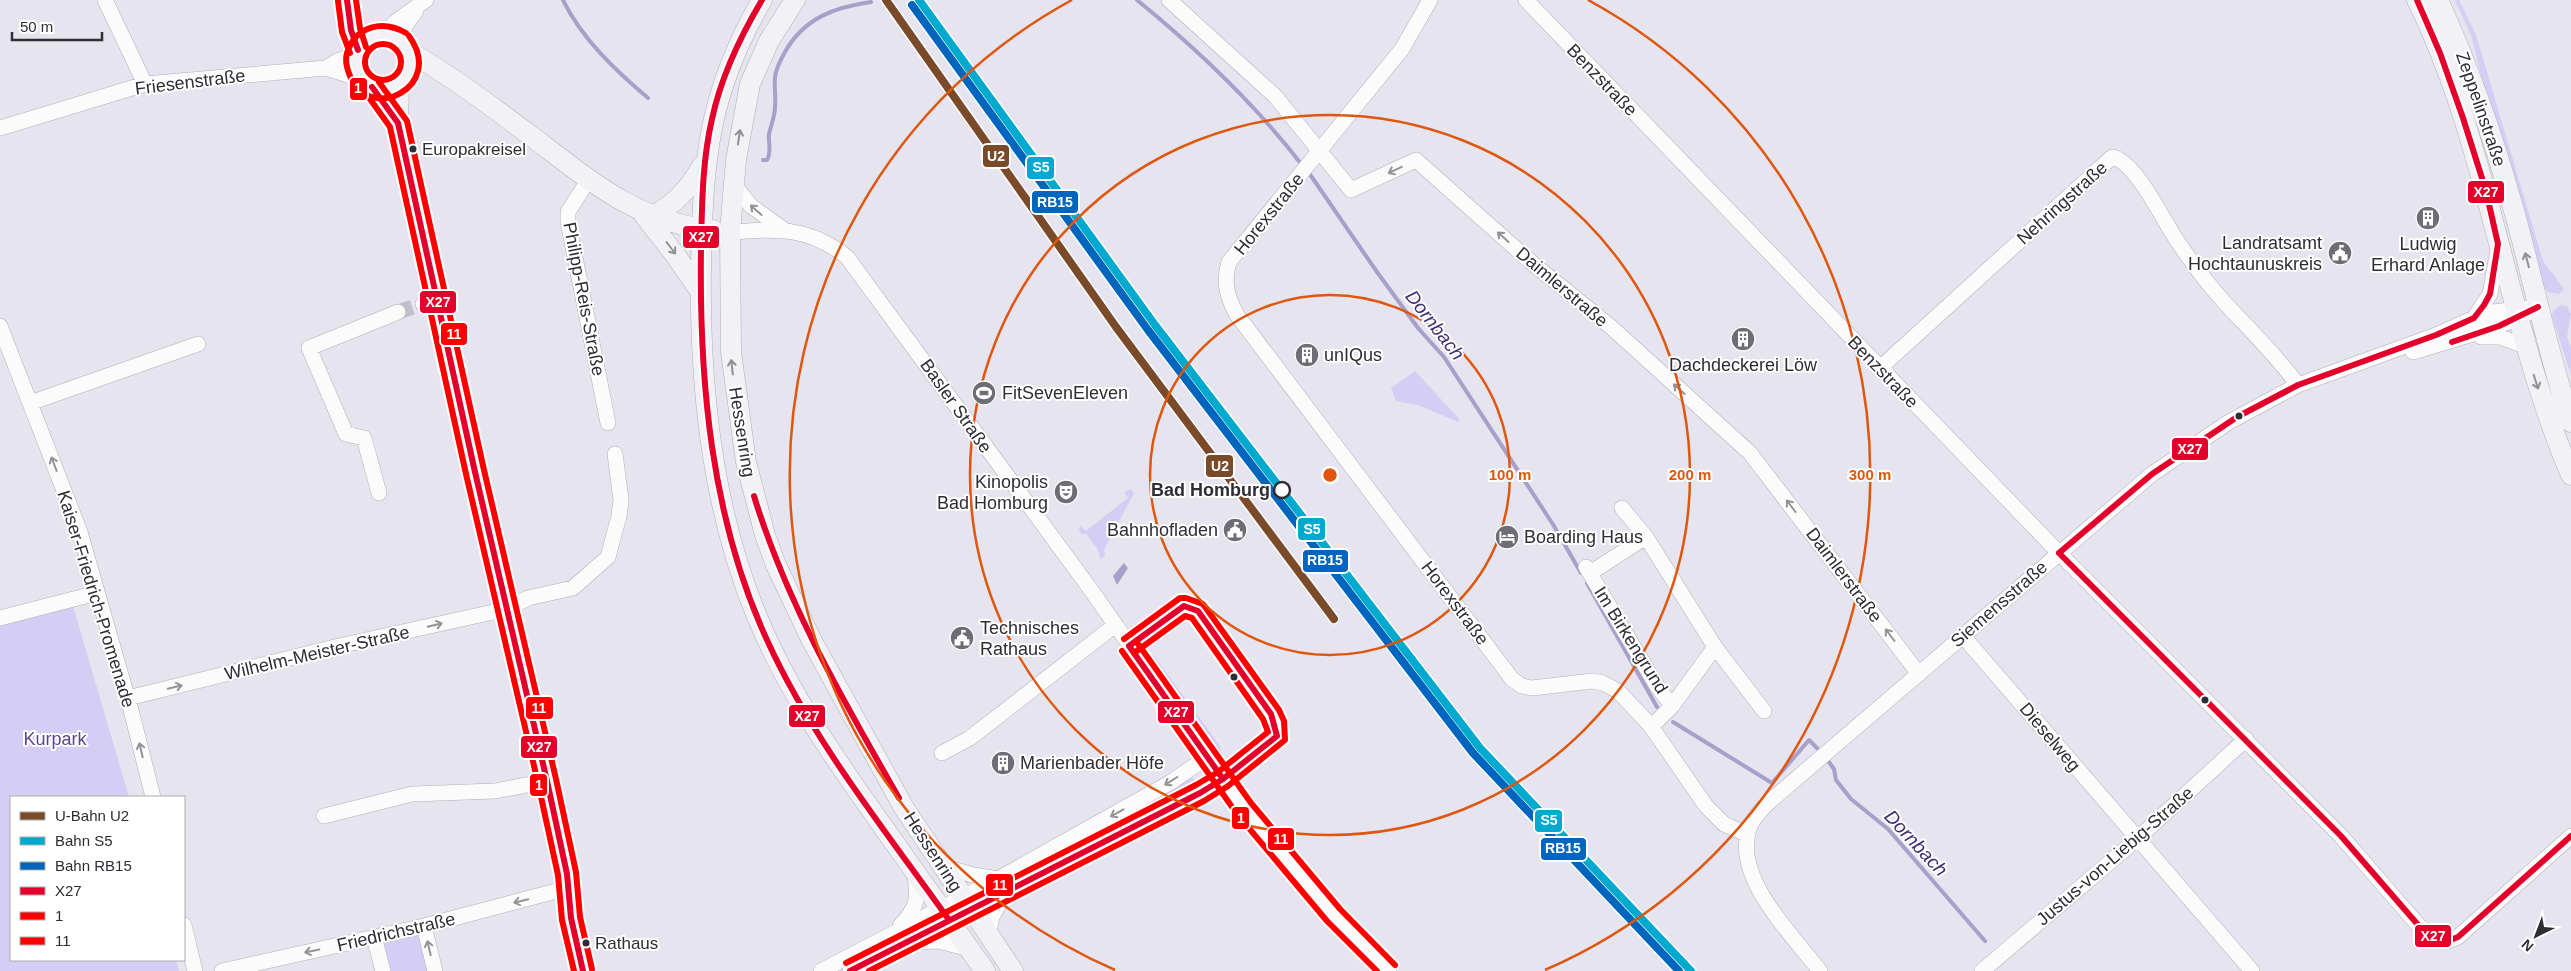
<svg xmlns="http://www.w3.org/2000/svg" width="2571" height="971" viewBox="0 0 2571 971" font-family="Helvetica,sans-serif">
  <style>
    .green { fill: #d4cdf4 }
    .water { fill: #a89fca }
    .lines { fill: none; stroke-linecap: round; stroke-linejoin: round }
    .stream { stroke: #a89fca; stroke-width: 4 }
    .street-tunnel { stroke: #c1bfc9; stroke-width: 15; stroke-dasharray: 15 8; stroke-linecap: butt }
    .street-casing { stroke: #b0afb6; stroke-width: 16 }
    .secondary-casing { stroke: #b0afb6; stroke-width: 21 }
    .street { stroke: #fbfbfc; stroke-width: 15 }
    .secondary { stroke: #f2f1f6; stroke-width: 20 }
    .bus-1-casing { stroke: #fff; stroke-width: 10 }
    .bus-2-casing { stroke: #fff; stroke-width: 10 }
    .bus-3-casing { stroke: #fff; stroke-width: 10 }
    .bus-1 { stroke: #e4002b; stroke-width: 6 }
    .bus-2 { stroke: #f00; stroke-width: 6 }
    .bus-3 { stroke: #f00; stroke-width: 6 }
    .rail-1-casing { stroke: #fff; stroke-width: 11 }
    .rail-2-casing { stroke: #fff; stroke-width: 11 }
    .rail-1 { stroke: #00a9ce; stroke-width: 8 }
    .rail-2 { stroke: #0065bd; stroke-width: 8 }
    .metro-1-casing { stroke: #fff; stroke-width: 11 }
    .metro-1 { stroke: #7a4b2a; stroke-width: 8 }
    .oneway { stroke: #908f95 }
    .oneway2 { stroke: #949498 }
    .ring { fill: none; stroke: #df570e; stroke-width: 2.5 }
    .bus-dot { fill: #2e2d34; stroke: #fff; stroke-width: 2 }
    .stop-dot { fill: #fff; stroke: #2e2d34; stroke-width: 2.5 }
    .labels { text-anchor: middle; dominant-baseline: central; stroke-width: 4; stroke-linejoin: round; paint-order: stroke }
    .bus-label { font-size: 17px; fill: #2e2d34; stroke: #fff; text-anchor: start }
    .street-label { font-size: 18px; fill: #2e2d34; stroke: #fff }
    .poi-label { font-size: 18px; fill: #2e2d34; stroke: #fff; text-anchor: start }
    .stop-label { font-size: 18px; font-weight: bold; fill: #2e2d34; stroke: #fff; text-anchor: end }
    .park-label { font-size: 18px; fill: #59478f; stroke: #fff }
    .water-label { font-size: 19px; font-style: italic; fill: #422e74; stroke: #fff }
    .centre { fill: #df570e; stroke: #fff; stroke-width: 2.5 }
    .ring-label { font-size: 15px; text-anchor: middle; font-weight: bold; fill: #df570e; stroke: #fff; stroke-width: 4; stroke-linejoin: round; paint-order: stroke }
    .line-badge { stroke: #fff; stroke-width: 2 }
    .badge-label { font-size: 14px; text-anchor: middle; font-weight: bold; fill: #fff }
  </style>
  <rect width="100%" height="100%" fill="#e6e4ee"/>
  <path class="green" d="M 2455,0 L 2459,0 L 2476,35 L 2543,261 L 2564,289 L 2559,294 L 2548,292 L 2544,287 L 2483,83 L 2472,38 Z
    M 2561,305 L 2567,306 L 2571,314 L 2567,337 L 2571,348 L 2571,375 L 2552,316 L 2553,311 Z
    M 1415,371 L 1460,420 L 1458,422 L 1418,405 L 1396,401 L 1391,388 Z
    M 1131,489 L 1134,493 L 1104,550 L 1105,556 L 1100,559 L 1098,550 L 1086,534 L 1081,534 L 1079,529 L 1081,526 L 1086,531 L 1128,498 L 1124,492 Z
    M 73,606 L 129,797 L 11,797 L 11,960 L 176,960 L 179,971 L 0,971 L 0,624 Z
    M 1154,656 L 1220,746 L 1221,754 L 1153,663 L 1151,657 Z
    M 1192,777 L 1198,786 L 1165,802 L 1161,794 Z
    M 421,932 L 430,971 L 389,971 L 382,943 Z"/>
  <path class="water" d="M 1124,563 L 1128,568 L 1117,585 L 1113,576 Z"/>
  <g class="lines">
    <path class="stream" d="M 563,0 C 582,39 615,70 648,98
      M 1137,0 C 1197,49 1255,104 1302,165
      M 763,160 L 767,160 C 772,152 768,142 769,134 C 771,125 775,116 775,107 C 776,97 774,87 775,77 C 776,68 781,59 785,52 C 804,18 835,7 871,2
      M 1307,170 L 1377,272 L 1418,328 L 1444,357 L 1554,526 L 1581,573
      M 1587,583 L 1657,707
      M 1673,722 L 1772,783 L 1809,740 L 1817,748
      M 1829,762 L 1834,769 L 1836,780 L 1851,799 L 1888,829 L 1985,941"/>
    <path class="street-tunnel" d="M 398,312 L 423,304"/>
    <g class="street-casing">
      <path id="street" d="M 105,0 L 145,84
        M 1169,0 L 1275,96 L 1351,190 L 1416,160 L 1532,263 L 1611,327 L 1750,453 L 1919,674
        M 1430,0 L 1402,49 L 1229,262 C 1223,282 1227,297 1237,315 L 1512,679 L 1522,686 L 1532,688 L 1592,681 L 1603,683 L 1618,691 L 1650,725 L 1706,806 L 1724,824 L 1748,835
        M 1526,0 L 2059,553 L 2341,836 L 2419,926 L 2439,940 L 2448,941 L 2458,937 L 2571,836
        M 385,34 L 395,22 L 426,0
        M 402,41 L 405,26 L 416,11
        M 326,68 L 337,61 L 356,55
        M 0,128 L 145,84 L 326,68 L 361,79
        M 589,179 L 568,212 L 568,222 L 608,423
        M 734,185 L 751,206 L 783,229
        M 730,232 C 778,229 808,226 847,257 L 1091,590 L 1243,807 L 1334,915 L 1389,971
        M 423,304 L 439,300
        M 2474,318 L 2490,294 L 2498,250
        M 0,326 L 80,532 L 131,710 L 153,797
        M 2481,337 L 2500,337 L 2525,346
        M 2413,352 L 2499,326 L 2528,313
        M 1880,368 L 2112,157 C 2135,161 2161,216 2174,236 C 2189,259 2206,282 2225,303 C 2250,330 2276,355 2298,385
        M 30,403 L 198,344
        M 379,493 L 364,438 L 346,434 L 309,348 L 398,312
        M 1622,508 L 1646,537 L 1715,647 L 1764,711
        M 1586,567 L 1657,686 L 1672,706 L 1651,727
        M 1590,573 L 1646,537
        M 0,618 L 97,593
        M 1962,635 L 2252,971
        M 128,698 L 339,646 L 507,609 L 528,598 L 573,588 L 608,557 L 619,516 L 621,500 L 615,454
        M 1672,706 L 1715,647
        M 942,753 L 970,738 L 1114,626
        M 324,816 L 412,794 L 495,791 L 547,781
        M 942,866 L 973,875 L 998,879
        M 184,925 L 195,971
        M 424,926 L 435,971
        M 900,926 C 920,904 917,900 915,871
        M 988,935 L 992,917 L 1006,891
        M 374,937 L 383,971
        M 912,942 L 939,941 L 969,949
        M 222,971 L 424,926 L 568,888
        M 821,971 L 998,879 L 1171,782 L 1207,757
        M 850,971 L 1164,812 L 1223,779
        M 1820,971 C 1793,936 1733,878 1749,829 C 1752,819 1761,810 1769,802 L 2152,474 L 2229,422 L 2298,385 L 2436,335 L 2474,318 L 2493,312 L 2538,307
        M 1982,971 L 2137,839 L 2246,739"/>
    </g>
    <g class="secondary-casing">
      <path id="secondary" d="M 762,0 C 708,93 703,160 701,265 C 699,382 711,505 756,614 C 790,698 844,772 896,845 C 926,887 955,929 985,971
        M 795,0 L 769,41 L 750,84 L 736,160 L 730,232 L 731,352 L 746,462 L 765,535 L 776,565 L 812,641 L 904,808 L 1013,971
        M 2417,0 C 2491,150 2505,321 2571,475
        M 2438,0 C 2469,67 2493,136 2513,207 C 2533,278 2547,352 2571,422
        M 348,2 L 351,30 L 358,50
        M355 62a28 28 0 1 1 56 0a28 28 0 1 1-56 0Z
        M 408,51 C 450,75 489,104 527,133 C 586,177 636,223 713,230
        M 399,85 L 398,123 L 406,159 L 439,300 L 475,472 L 547,781 L 567,874 L 571,918 L 583,971
        M 644,215 L 676,256 L 700,291
        M 653,216 C 676,203 689,189 702,166"/>
    </g>
    <use href="#street" class="street"/>
    <use href="#secondary" class="secondary"/>
    <g class="bus-1-casing">
      <path id="bus-1" d="M 347,0 L 351,30 L 358,50
        M 762,0 C 740,37 721,77 712,119 C 702,162 702,206 701,249 C 699,381 711,518 767,640 C 813,741 885,830 949,920
        M 372,87 L 398,123 L 475,472 L 547,781 L 567,874 L 571,918 L 583,971
        M 2452,342 L 2499,326 L 2538,307
        M 754,496 C 787,604 843,700 899,798
        M 2059,553 L 2152,474 L 2237,417 L 2298,385 L 2436,335 L 2474,318 L 2484,305 L 2490,294 L 2498,244 L 2486,191 L 2463,118 L 2440,53 L 2417,0
        M 2059,553 L 2341,836 L 2419,926 L 2439,940 L 2448,941 L 2458,937 L 2571,836
        M 1129,646 L 1223,779
        M 850,971 L 1200,793 L 1223,779 L 1277,736 L 1271,714 L 1198,611 L 1184,606 L 1129,646"/>
    </g>
    <g class="bus-2-casing">
      <path id="bus-2" d="M 338,1 L 342,32 L 350,53
        M 406,33 C 383,20 356,25 347,53 C 345,60 347,69 350,76 C 369,124 446,87 409,36
        M 365,92 L 390,127 L 466,474 L 538,783 L 558,875 L 562,920 L 574,971
        M 1122,651 L 1237,814 L 1327,921 L 1377,971
        M 869,971 L 1204,801 L 1228,786 L 1285,740 L 1284,721 L 1279,710 L 1203,604 L 1186,598 L 1180,598 L 1124,639"/>
    </g>
    <g class="bus-3-casing">
      <path id="bus-3" d="M 356,0 L 360,28 L 366,47
        M365 62a18 18 0 1 1 36 0a18 18 0 1 1-36 0Z
        M 379,82 L 407,121 L 484,470 L 556,779 L 576,872 L 580,917 L 592,969
        M 1136,641 L 1251,803 L 1340,909 L 1395,965
        M 846,963 L 1196,785 L 1218,772 L 1268,732 L 1263,719 L 1192,618 L 1185,616 L 1134,653"/>
    </g>
    <use href="#bus-1" class="bus-1"/>
    <use href="#bus-2" class="bus-2"/>
    <use href="#bus-3" class="bus-3"/>
    <g class="rail-1-casing">
      <path id="rail-1" d="M 919,0 L 1155,325 L 1480,748 L 1691,971"/>
    </g>
    <g class="rail-2-casing">
      <path id="rail-2" d="M 912,5 L 1148,330 L 1473,753 L 1679,971"/>
    </g>
    <use href="#rail-1" class="rail-1"/>
    <use href="#rail-2" class="rail-2"/>
    <g class="metro-1-casing">
      <path id="metro-1" d="M 886,0 L 1116,327 L 1334,619"/>
    </g>
    <use href="#metro-1" class="metro-1"/>
  </g>
  <defs><path id="oneway-shaft" d="M-6 0H5M1.5-3L5.5 0L1.5 3" fill="none" stroke-width="1.6" stroke-linecap="round" stroke-linejoin="round" transform="scale(1.25)"/></defs>
  <g class="oneway">
    <use href="#oneway-shaft" transform="translate(739 137) rotate(-82)"/>
    <use href="#oneway-shaft" transform="translate(671 248) rotate(53)"/>
    <use href="#oneway-shaft" transform="translate(2527 260) rotate(-105)"/>
    <use href="#oneway-shaft" transform="translate(732 367) rotate(-96)"/>
    <use href="#oneway-shaft" transform="translate(2536 382) rotate(72)"/>
  </g>
  <g class="oneway2">
    <use href="#oneway-shaft" transform="translate(1395 170) rotate(155)"/>
    <use href="#oneway-shaft" transform="translate(756 210) rotate(-139)"/>
    <use href="#oneway-shaft" transform="translate(1503 237) rotate(-138)"/>
    <use href="#oneway-shaft" transform="translate(1679 389) rotate(-138)"/>
    <use href="#oneway-shaft" transform="translate(54 464) rotate(-111)"/>
    <use href="#oneway-shaft" transform="translate(1791 506) rotate(-127)"/>
    <use href="#oneway-shaft" transform="translate(435 625) rotate(-13)"/>
    <use href="#oneway-shaft" transform="translate(1890 635) rotate(-127)"/>
    <use href="#oneway-shaft" transform="translate(175 687) rotate(-14)"/>
    <use href="#oneway-shaft" transform="translate(141 750) rotate(-103)"/>
    <use href="#oneway-shaft" transform="translate(1171 781) rotate(148)"/>
    <use href="#oneway-shaft" transform="translate(1117 813) rotate(151)"/>
    <use href="#oneway-shaft" transform="translate(521 901) rotate(166)"/>
    <use href="#oneway-shaft" transform="translate(429 948) rotate(-103)"/>
    <use href="#oneway-shaft" transform="translate(312 951) rotate(168)"/>
  </g>
  <g class="ring">
    <circle cx="1330" cy="475" r="180"/>
    <circle cx="1330" cy="475" r="360"/>
    <path d="M1115 970A540 540 0 0 1 1072 0M1588 0A540 540 0 0 1 1545 970"/>
  </g>
  <defs>
    <g id="building-disc" transform="scale(1.25)"><circle r="9.5" fill="#6e6d75" stroke="#fff"/><path d="M-4-6H4V6H1V3H-1V6H-4ZM-2.5-4.3h1.7v1.8h-1.7ZM.8-4.3h1.7v1.8H.8ZM-2.5-1h1.7V.8h-1.7ZM.8-1h1.7V.8H.8Z" fill="#fff"/></g>
    <g id="civic-disc" transform="scale(1.25)"><circle r="9.5" fill="#6e6d75" stroke="#fff"/><path d="M-.6-6.5H3V-4.5H.6V-3L4-1V1h2V6H-6V1h2V-1L-.6-3ZM-1.2 2.5V6h2.4V2.5Z" fill="#fff"/></g>
    <g id="stadium-disc" transform="scale(1.25)"><circle r="9.5" fill="#6e6d75" stroke="#fff"/><path d="M0-5a6.5 5 0 1 0 0 10a6.5 5 0 1 0 0-10ZM-3.5-1.8h7v3.6h-7Z" fill="#fff"/></g>
    <g id="theatre-disc" transform="scale(1.25)"><circle r="9.5" fill="#6e6d75" stroke="#fff"/><path d="M-5-5.5Q0-4 5-5.5V0Q5 5 0 6Q-5 5-5 0ZM-3.3-2.5H-1v1.5H-3.3ZM1-2.5H3.3v1.5H1ZM-2.8 1Q0 5.5 2.8 1Z" fill="#fff"/></g>
    <g id="hotel-disc" transform="scale(1.25)"><circle r="9.5" fill="#6e6d75" stroke="#fff"/><path d="M-6-4.5h1.5V1H6V5H4.5V3h-9V5H-6ZM-4 0a1.8 1.8 0 1 1 3.6 0ZM.5 0V-2.5h3Q6-2.5 6 0Z" fill="#fff"/></g>
  </defs>
  <g fill-rule="evenodd">
    <use href="#building-disc" x="2428" y="218"/>
    <use href="#civic-disc" x="2340" y="253"/>
    <use href="#building-disc" x="1743" y="339"/>
    <use href="#building-disc" x="1307" y="355"/>
    <use href="#stadium-disc" x="984" y="393"/>
    <use href="#theatre-disc" x="1066" y="492"/>
    <use href="#civic-disc" x="1235" y="530"/>
    <use href="#hotel-disc" x="1507" y="537"/>
    <use href="#civic-disc" x="962" y="638"/>
    <use href="#building-disc" x="1003" y="763"/>
  </g>
  <g class="bus-dot">
    <circle cx="413" cy="149" r="4.5"/>
    <circle cx="2239" cy="416" r="4.5"/>
    <circle cx="1234" cy="677" r="4.5"/>
    <circle cx="2205" cy="700" r="4.5"/>
    <circle cx="586" cy="943" r="4.5"/>
  </g>
  <circle class="stop-dot" cx="1282" cy="490" r="8"/>
  <g class="labels">
    <g class="bus-label">
      <text x="422" y="149">Europakreisel</text>
      <text x="595" y="943">Rathaus</text>
    </g>
    <g class="street-label">
      <text transform="translate(1602 80) rotate(46)">Benzstraße</text>
      <text transform="translate(190 82) rotate(-7)">Friesenstraße</text>
      <text transform="translate(2481 109) rotate(71)">Zeppelinstraße</text>
      <text transform="translate(2062 203) rotate(-42)">Nehringstraße</text>
      <text transform="translate(1269 214) rotate(-51)">Horexstraße</text>
      <text transform="translate(1562 287) rotate(40)">Daimlerstraße</text>
      <text transform="translate(584 299) rotate(79)">Philipp-Reis-Straße</text>
      <text transform="translate(1883 372) rotate(46)">Benzstraße</text>
      <text transform="translate(956 406) rotate(55)">Basler Straße</text>
      <text transform="translate(742 432) rotate(81)">Hessenring</text>
      <text transform="translate(1844 575) rotate(53)">Daimlerstraße</text>
      <text transform="translate(96 599) rotate(73)">Kaiser-Friedrich-Promenade</text>
      <text transform="translate(1455 603) rotate(53)">Horexstraße</text>
      <text transform="translate(1999 604) rotate(-41)">Siemensstraße</text>
      <text transform="translate(1631 640) rotate(58)">Im Birkengrund</text>
      <text transform="translate(317 653) rotate(-13)">Wilhelm-Meister-Straße</text>
      <text transform="translate(2050 737) rotate(50)">Dieselweg</text>
      <text transform="translate(933 852) rotate(57)">Hessenring</text>
      <text transform="translate(2115 856) rotate(-41)">Justus-von-Liebig-Straße</text>
      <text transform="translate(396 932) rotate(-13)">Friedrichstraße</text>
    </g>
    <g class="poi-label">
      <text x="2322" y="243" text-anchor="end">Landratsamt<tspan x="2322" dy="21">Hochtaunuskreis</tspan></text>
      <text x="2428" y="244" text-anchor="middle">Ludwig<tspan x="2428" dy="21">Erhard Anlage</tspan></text>
      <text x="1324" y="355">unIQus</text>
      <text x="1743" y="365" text-anchor="middle">Dachdeckerei Löw</text>
      <text x="1002" y="393">FitSevenEleven</text>
      <text x="1048" y="482" text-anchor="end">Kinopolis<tspan x="1048" dy="21">Bad Homburg</tspan></text>
      <text x="1218" y="530" text-anchor="end">Bahnhofladen</text>
      <text x="1524" y="537">Boarding Haus</text>
      <text x="980" y="628">Technisches<tspan x="980" dy="21">Rathaus</tspan></text>
      <text x="1020" y="763">Marienbader Höfe</text>
    </g>
    <g class="stop-label">
      <text x="1270" y="490">Bad Homburg</text>
    </g>
    <g class="park-label">
      <text x="55" y="739">Kurpark</text>
    </g>
    <g class="water-label">
      <text transform="translate(1435 325) rotate(52)">Dornbach</text>
      <text transform="translate(1916 843) rotate(47)">Dornbach</text>
    </g>
  </g>
  <circle cx="1330" cy="475" r="8" class="centre"/>
  <g class="ring-label">
    <text x="1510" y="480">100 m</text>
    <text x="1690" y="480">200 m</text>
    <text x="1870" y="480">300 m</text>
  </g>
  <g class="line-badge">
    <rect x="349" y="77" width="19" height="24" rx="5" fill="#f00"/>
    <rect x="982" y="144" width="28" height="24" rx="5" fill="#7a4b2a"/>
    <rect x="1026" y="156" width="29" height="24" rx="5" fill="#00a9ce"/>
    <rect x="2467" y="180" width="38" height="24" rx="5" fill="#e4002b"/>
    <rect x="1031" y="190" width="48" height="24" rx="5" fill="#0065bd"/>
    <rect x="682" y="225" width="38" height="24" rx="5" fill="#e4002b"/>
    <rect x="419" y="290" width="38" height="24" rx="5" fill="#e4002b"/>
    <rect x="440" y="322" width="28" height="24" rx="5" fill="#f00"/>
    <rect x="2171" y="437" width="38" height="24" rx="5" fill="#e4002b"/>
    <rect x="1205" y="454" width="29" height="24" rx="5" fill="#7a4b2a"/>
    <rect x="1297" y="517" width="29" height="24" rx="5" fill="#00a9ce"/>
    <rect x="1302" y="549" width="47" height="24" rx="5" fill="#0065bd"/>
    <rect x="525" y="696" width="29" height="24" rx="5" fill="#f00"/>
    <rect x="1157" y="700" width="38" height="24" rx="5" fill="#e4002b"/>
    <rect x="788" y="704" width="38" height="24" rx="5" fill="#e4002b"/>
    <rect x="520" y="735" width="38" height="24" rx="5" fill="#e4002b"/>
    <rect x="529" y="773" width="19" height="24" rx="5" fill="#f00"/>
    <rect x="1231" y="806" width="19" height="24" rx="5" fill="#f00"/>
    <rect x="1534" y="809" width="29" height="24" rx="5" fill="#00a9ce"/>
    <rect x="1267" y="827" width="28" height="24" rx="5" fill="#f00"/>
    <rect x="1540" y="837" width="47" height="24" rx="5" fill="#0065bd"/>
    <rect x="985" y="873" width="29" height="24" rx="5" fill="#f00"/>
    <rect x="2414" y="924" width="38" height="24" rx="5" fill="#e4002b"/>
  </g>
  <g class="badge-label">
    <text x="358" y="93">1</text>
    <text x="996" y="161">U2</text>
    <text x="1041" y="172">S5</text>
    <text x="2486" y="197">X27</text>
    <text x="1055" y="207">RB15</text>
    <text x="701" y="242">X27</text>
    <text x="438" y="307">X27</text>
    <text x="454" y="339">11</text>
    <text x="2190" y="454">X27</text>
    <text x="1220" y="471">U2</text>
    <text x="1312" y="534">S5</text>
    <text x="1325" y="565">RB15</text>
    <text x="539" y="713">11</text>
    <text x="1176" y="717">X27</text>
    <text x="807" y="721">X27</text>
    <text x="539" y="752">X27</text>
    <text x="539" y="790">1</text>
    <text x="1241" y="823">1</text>
    <text x="1549" y="825">S5</text>
    <text x="1281" y="844">11</text>
    <text x="1563" y="853">RB15</text>
    <text x="1000" y="890">11</text>
    <text x="2433" y="941">X27</text>
  </g>
  <rect x="10" y="796" width="175" height="165" fill="#ffffff" stroke="#ababae"/>
  <rect x="20" y="812" width="25" height="8" fill="#7a4b2a" stroke="#ababae"/>
  <text x="55" y="821" font-size="15" fill="#2e2d34">U-Bahn U2</text>
  <rect x="20" y="837" width="25" height="8" fill="#00a9ce" stroke="#ababae"/>
  <text x="55" y="846" font-size="15" fill="#2e2d34">Bahn S5</text>
  <rect x="20" y="862" width="25" height="8" fill="#0065bd" stroke="#ababae"/>
  <text x="55" y="871" font-size="15" fill="#2e2d34">Bahn RB15</text>
  <rect x="20" y="887" width="25" height="8" fill="#e4002b" stroke="#ababae"/>
  <text x="55" y="896" font-size="15" fill="#2e2d34">X27</text>
  <rect x="20" y="912" width="25" height="8" fill="#ff0000" stroke="#ababae"/>
  <text x="55" y="921" font-size="15" fill="#2e2d34">1</text>
  <rect x="20" y="937" width="25" height="8" fill="#ff0000" stroke="#ababae"/>
  <text x="55" y="946" font-size="15" fill="#2e2d34">11</text>
  <g transform="translate(2536 936) rotate(222)" stroke="#ffffff" stroke-width="4" paint-order="stroke">
  <path d="M0-4L9 19L0 12L-9 19Z" fill="#2e2d34"/>
  <text y="-8" font-size="14" font-weight="bold" text-anchor="middle" fill="#2e2d34">N</text>
  </g>
  <path d="M12 32v8h90v-8" fill="none" stroke="#2e2d34" stroke-width="2.5"/>
  <text x="20" y="32" font-size="15" fill="#2e2d34" stroke="#ffffff" stroke-width="4" paint-order="stroke">50 m</text>
</svg>
